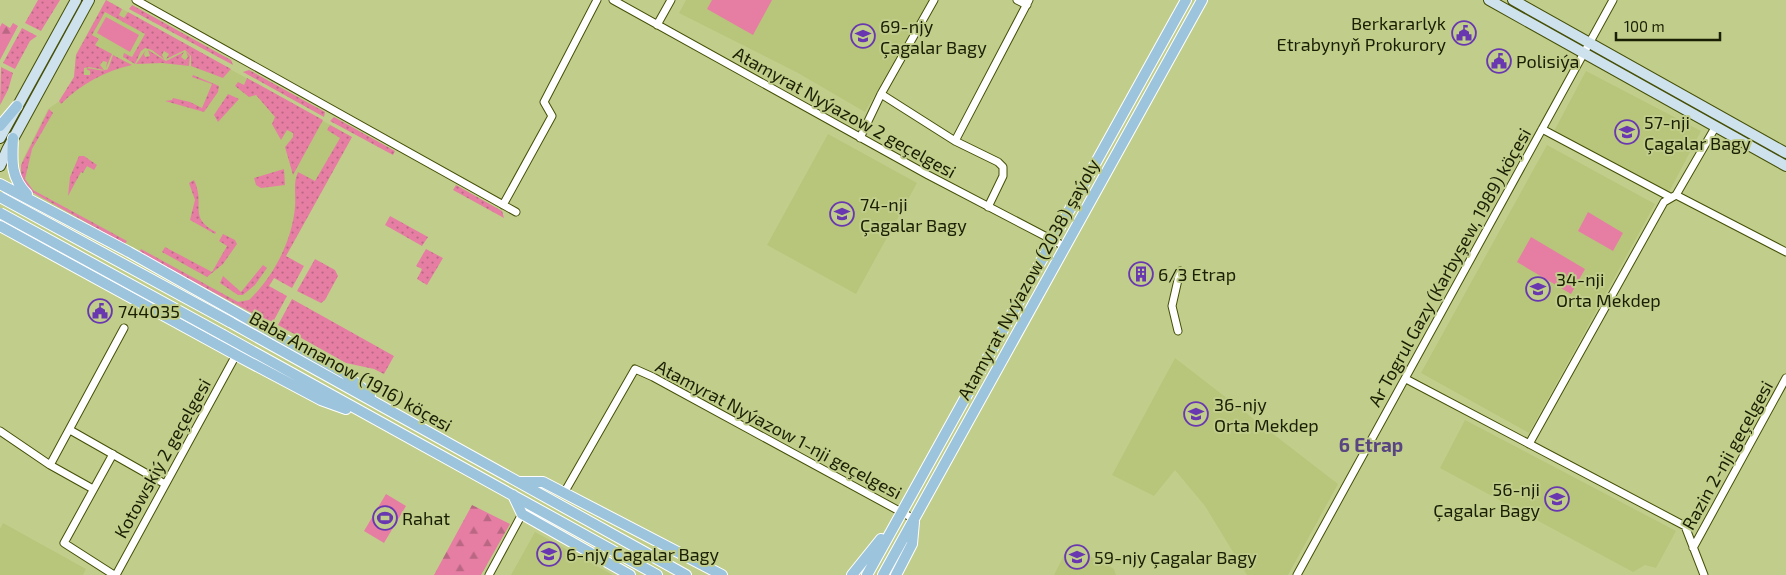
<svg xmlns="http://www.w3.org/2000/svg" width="1786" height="575" viewBox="0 0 1786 575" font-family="'Exo 2',sans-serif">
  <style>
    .built { fill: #b7c67a }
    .grass { fill: url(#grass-dots) }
    .forest { fill: url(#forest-firs) }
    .pitch { fill: #e67ea4 }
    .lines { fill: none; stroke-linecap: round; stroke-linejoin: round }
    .street-casing { stroke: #454f06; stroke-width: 9 }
    .secondary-casing { stroke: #454f06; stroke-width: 12 }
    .primary-casing { stroke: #fff; stroke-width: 12 }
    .street { stroke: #fff; stroke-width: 7 }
    .secondary { stroke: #cee2ee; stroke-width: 10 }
    .primary { stroke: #9cc4dd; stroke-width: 10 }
    .primary-bridge-casing { stroke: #fff; stroke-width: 12; stroke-linecap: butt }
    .primary-bridge { stroke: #9cc4dd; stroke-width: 10 }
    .labels { text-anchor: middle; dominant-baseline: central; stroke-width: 4; stroke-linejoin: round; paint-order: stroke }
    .poi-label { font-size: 18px; fill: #1a1e03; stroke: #c1ce8b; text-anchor: start }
    .street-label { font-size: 18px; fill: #1a1e03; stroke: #c1ce8b }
    .neighbourhood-label { font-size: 19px; font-weight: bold; fill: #594582; stroke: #c1ce8b }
  </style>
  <defs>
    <pattern id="grass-dots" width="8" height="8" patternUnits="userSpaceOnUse" patternTransform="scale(1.25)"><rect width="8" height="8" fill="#e67ea4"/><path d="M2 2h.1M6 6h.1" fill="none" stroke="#ba6783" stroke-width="1.8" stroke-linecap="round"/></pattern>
    <pattern id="forest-firs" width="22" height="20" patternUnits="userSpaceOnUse" patternTransform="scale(1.25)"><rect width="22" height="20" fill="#e67ea4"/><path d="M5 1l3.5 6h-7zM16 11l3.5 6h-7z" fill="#ba6783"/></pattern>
  </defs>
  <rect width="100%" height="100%" fill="#c1ce8b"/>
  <path class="built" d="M 106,0 L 352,137 L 254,314 L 37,196 L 21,177 L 20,172 L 23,159 L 48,109 L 61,100 L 74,77 L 76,54 Z
    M 686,0 L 929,0 L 865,112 L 798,73 L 679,13 Z
    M 1586,71 L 1701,131 L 1668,194 L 1553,133 Z
    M 828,134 L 917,183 L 856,294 L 767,245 Z
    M 1547,145 L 1655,204 L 1529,433 L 1421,373 Z
    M 1175,358 L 1338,484 L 1288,575 L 1247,575 L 1205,506 L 1175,470 L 1154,496 L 1112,475 Z
    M 1465,420 L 1676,531 L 1656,568 L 1645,565 L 1633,572 L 1440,468 Z
    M 3,523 L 86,569 L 83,575 L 0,575 L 0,529 Z
    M 535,532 L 613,575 L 511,575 Z
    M 1069,545 L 1114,569 L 1116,575 L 1054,575 Z"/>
  <path class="grass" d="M 38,0 L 60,0 L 41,31 L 25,23 Z
    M 106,0 L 122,9 L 119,15 L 124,18 L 128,12 L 231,69 L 223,78 L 191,66 L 191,56 L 185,50 L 166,59 L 169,54 L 164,51 L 162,55 L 164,59 L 152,50 L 145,48 L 141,51 L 135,64 L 123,57 L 124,53 L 132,57 L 145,34 L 105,12 L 92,35 L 99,39 L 95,45 L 112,54 L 106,68 L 107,62 L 103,61 L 100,65 L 104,70 L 89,67 L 84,68 L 84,75 L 90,75 L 90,71 L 86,69 C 93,67 100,73 108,69 L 113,55 L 132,65 C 105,71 81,84 61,104 L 59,101 L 74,77 L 76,55 Z
    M 132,5 L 231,60 L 233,65 L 129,9 Z
    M 22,28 L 37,36 L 30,41 L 15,69 L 3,63 Z
    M 146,50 L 144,54 L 145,57 L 150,56 L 148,50 L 166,61 L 184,52 L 181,57 L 185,60 L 188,57 L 186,52 L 190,56 L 189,66 L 162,63 L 136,64 Z
    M 1,67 L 13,73 L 8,90 L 0,105 Z
    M 249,70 L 325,112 L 324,117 L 243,72 Z
    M 193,75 L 219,86 L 218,92 L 204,112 L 165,101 L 172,100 L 173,98 L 190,102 L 202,108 L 212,84 L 192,77 Z
    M 247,78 L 323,120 L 293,175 L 285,147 L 293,137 L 293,133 L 287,130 L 281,140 L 272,124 L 275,117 L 256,95 L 249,97 L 235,86 L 238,82 L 244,85 Z
    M 228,94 L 239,99 L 218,122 L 214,115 Z
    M 49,109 L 53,113 L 32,149 L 25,179 L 33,190 L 127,241 L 125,244 L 32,192 L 21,177 L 21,165 Z
    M 334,117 L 395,151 L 393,155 L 330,121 Z
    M 330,125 L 352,137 L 286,256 L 304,266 L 292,288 L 274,278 L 269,286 L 287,296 L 273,322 L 254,314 L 139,252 L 141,249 L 238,302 L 249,300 C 274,276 292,241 295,207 C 296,195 293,182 298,172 L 315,181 L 340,138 L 327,130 Z
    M 79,156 L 84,156 L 97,165 L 94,170 L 87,166 L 83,173 L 81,172 L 68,196 L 70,177 Z
    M 284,169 L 285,185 L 261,188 L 256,185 L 254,178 Z
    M 194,180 C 206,205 187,217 216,232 L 215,234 L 190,220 L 195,200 L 189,183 Z
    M 456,185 L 502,211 L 504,218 L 453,190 Z
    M 390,216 L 428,237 L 422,246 L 385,225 Z
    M 223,234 L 235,240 L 237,244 L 223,264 L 207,277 L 162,252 L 165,247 L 212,272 L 227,246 L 219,241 Z
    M 426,249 L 443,258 L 427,285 L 417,279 L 422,269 L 416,266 Z
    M 315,259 L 335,270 L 338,276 L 325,300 L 321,303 L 297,291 Z
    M 263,265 L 267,268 L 255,285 L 243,295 L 238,295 L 220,283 L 223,276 L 241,292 Z
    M 292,299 L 394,356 L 384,374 L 374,369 L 346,363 L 278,325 Z"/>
  <path class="forest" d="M 2,23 L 10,28 L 13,23 L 18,26 L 0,60 L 0,27 Z
    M 472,505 L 510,524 L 481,575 L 434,575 Z"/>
  <path class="pitch" d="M 712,0 L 772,0 L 753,35 L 707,9 Z
    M 106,17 L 139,35 L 130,52 L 97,33 Z
    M 1588,212 L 1623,233 L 1613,251 L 1578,231 Z
    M 1531,237 L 1585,269 L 1571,294 L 1517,262 Z
    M 386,494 L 406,506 L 384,543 L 364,531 Z"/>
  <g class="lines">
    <g class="street-casing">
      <path id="street" d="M 136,0 L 516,212
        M 613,0 L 928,175 L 1064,246
        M 1017,0 L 1027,5
        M 657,25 L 671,0
        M 881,94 L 955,141 L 998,162 L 1003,167 L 1003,176 L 988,207
        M 1542,129 L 1670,197
        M 860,138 L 881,94 L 934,0
        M 955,141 L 1029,0
        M 1676,195 L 1786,252
        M 503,205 L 552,116 L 544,102 L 597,0
        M 1178,331 L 1172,306 L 1180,271
        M 1406,379 L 1685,526 L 1704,575
        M 70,430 L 165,484
        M 0,431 L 50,465 L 93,489
        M 1529,444 L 1664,202 L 1676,195 L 1716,126
        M 113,454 L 64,543 L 114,575
        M 50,465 L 124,328
        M 564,493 L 635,369 L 653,377 L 914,519
        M 1693,548 L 1786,378
        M 116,575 L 236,355
        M 489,575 L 522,514
        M 1297,575 L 1613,0"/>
    </g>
    <g class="secondary-casing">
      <path id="secondary" d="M 1489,0 L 1786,166
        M 1513,0 L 1786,153
        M 0,138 L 76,0
        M 0,166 L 7,150 L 89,0"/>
    </g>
    <g class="primary-casing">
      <path id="primary" d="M 0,126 L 17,106
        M 13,138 C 12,160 10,177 27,194
        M 0,184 L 129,252 L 344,373 L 370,395
        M 0,226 L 236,355 L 321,400 L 346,409
        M 230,322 L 686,575
        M 223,335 L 657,575
        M 520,482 L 543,482 L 722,575
        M 513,495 L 522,514 L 630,575
        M 852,575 L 881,539
        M 867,575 L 1186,0
        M 883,575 L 1202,0
        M 896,575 L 912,544 L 914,522"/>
    </g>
    <use href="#street" class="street"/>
    <use href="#secondary" class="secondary"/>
    <use href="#primary" class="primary"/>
    <g class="primary-bridge-casing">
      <path id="primary-bridge" d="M 0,197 L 230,322
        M 0,213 L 223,335"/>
    </g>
    <use href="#primary-bridge" class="primary-bridge"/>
  </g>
  <defs>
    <g id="civic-ring" transform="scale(1.25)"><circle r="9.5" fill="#c1ce8b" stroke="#6938b0" stroke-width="1.5"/><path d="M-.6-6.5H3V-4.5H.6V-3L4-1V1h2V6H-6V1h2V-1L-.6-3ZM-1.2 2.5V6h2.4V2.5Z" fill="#6938b0"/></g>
    <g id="school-ring" transform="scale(1.25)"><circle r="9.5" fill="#c1ce8b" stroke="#6938b0" stroke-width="1.5"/><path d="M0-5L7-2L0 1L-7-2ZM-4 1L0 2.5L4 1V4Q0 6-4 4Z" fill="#6938b0"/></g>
    <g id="building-ring" transform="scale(1.25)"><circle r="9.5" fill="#c1ce8b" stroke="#6938b0" stroke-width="1.5"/><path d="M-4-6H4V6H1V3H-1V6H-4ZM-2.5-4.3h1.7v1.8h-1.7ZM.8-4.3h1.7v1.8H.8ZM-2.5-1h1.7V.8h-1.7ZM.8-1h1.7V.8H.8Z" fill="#6938b0"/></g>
    <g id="stadium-ring" transform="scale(1.25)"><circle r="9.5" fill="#c1ce8b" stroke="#6938b0" stroke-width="1.5"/><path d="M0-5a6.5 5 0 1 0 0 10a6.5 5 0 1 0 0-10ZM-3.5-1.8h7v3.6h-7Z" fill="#6938b0"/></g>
  </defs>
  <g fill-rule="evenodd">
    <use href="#civic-ring" x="1464" y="33"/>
    <use href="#school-ring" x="863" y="36"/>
    <use href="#civic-ring" x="1499" y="61"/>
    <use href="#school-ring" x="1627" y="132"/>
    <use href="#school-ring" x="842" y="214"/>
    <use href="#building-ring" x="1141" y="274"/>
    <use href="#school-ring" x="1538" y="289"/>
    <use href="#civic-ring" x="100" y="311"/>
    <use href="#school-ring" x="1196" y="414"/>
    <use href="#school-ring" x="1557" y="499"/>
    <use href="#stadium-ring" x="385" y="518"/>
    <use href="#school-ring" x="549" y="554"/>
    <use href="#school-ring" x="1077" y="557"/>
  </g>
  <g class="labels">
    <g class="poi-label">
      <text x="1446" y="23" text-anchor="end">Berkararlyk<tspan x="1446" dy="21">Etrabynyň Prokurory</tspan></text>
      <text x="880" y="26">69-njy<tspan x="880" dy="21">Çagalar Bagy</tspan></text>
      <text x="1516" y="61">Polisiýa</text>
      <text x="1644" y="122">57-nji<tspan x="1644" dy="21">Çagalar Bagy</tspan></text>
      <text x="860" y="204">74-nji<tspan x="860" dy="21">Çagalar Bagy</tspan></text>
      <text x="1158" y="274">6/3 Etrap</text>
      <text x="1556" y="279">34-nji<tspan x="1556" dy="21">Orta Mekdep</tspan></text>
      <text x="118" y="311">744035</text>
      <text x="1214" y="404">36-njy<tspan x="1214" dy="21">Orta Mekdep</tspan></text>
      <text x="1540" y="489" text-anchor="end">56-nji<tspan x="1540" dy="21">Çagalar Bagy</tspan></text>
      <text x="402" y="518">Rahat</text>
      <text x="566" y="554">6-njy Cagalar Bagy</text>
      <text x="1094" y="557">59-njy Çagalar Bagy</text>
    </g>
    <g class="street-label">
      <text transform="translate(845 112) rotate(29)">Atamyrat Nyýazow 2 geçelgesi</text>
      <text transform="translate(1449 267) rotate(-61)">Ar Togrul Gazy (Karbyşew, 1989) köçesi</text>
      <text transform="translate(1028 279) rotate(-61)">Atamyrat Nyýazow (2038) şaýoly</text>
      <text transform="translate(351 371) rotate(29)">Baba Annanow (1916) köçesi</text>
      <text transform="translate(779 429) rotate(28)">Atamyrat Nyýazow 1-nji geçelgesi</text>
      <text transform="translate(1727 455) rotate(-61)">Razin 2-nji geçelgesi</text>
      <text transform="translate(162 458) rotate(-61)">Kotowskiý 2 geçelgesi</text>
    </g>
    <g class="neighbourhood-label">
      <text x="1371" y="444">6 Etrap</text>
    </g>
  </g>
  <path d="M1616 32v8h104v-8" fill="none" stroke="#1a1e03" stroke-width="2.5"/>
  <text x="1624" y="32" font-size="15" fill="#1a1e03" stroke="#c1ce8b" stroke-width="4" paint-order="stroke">100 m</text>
</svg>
